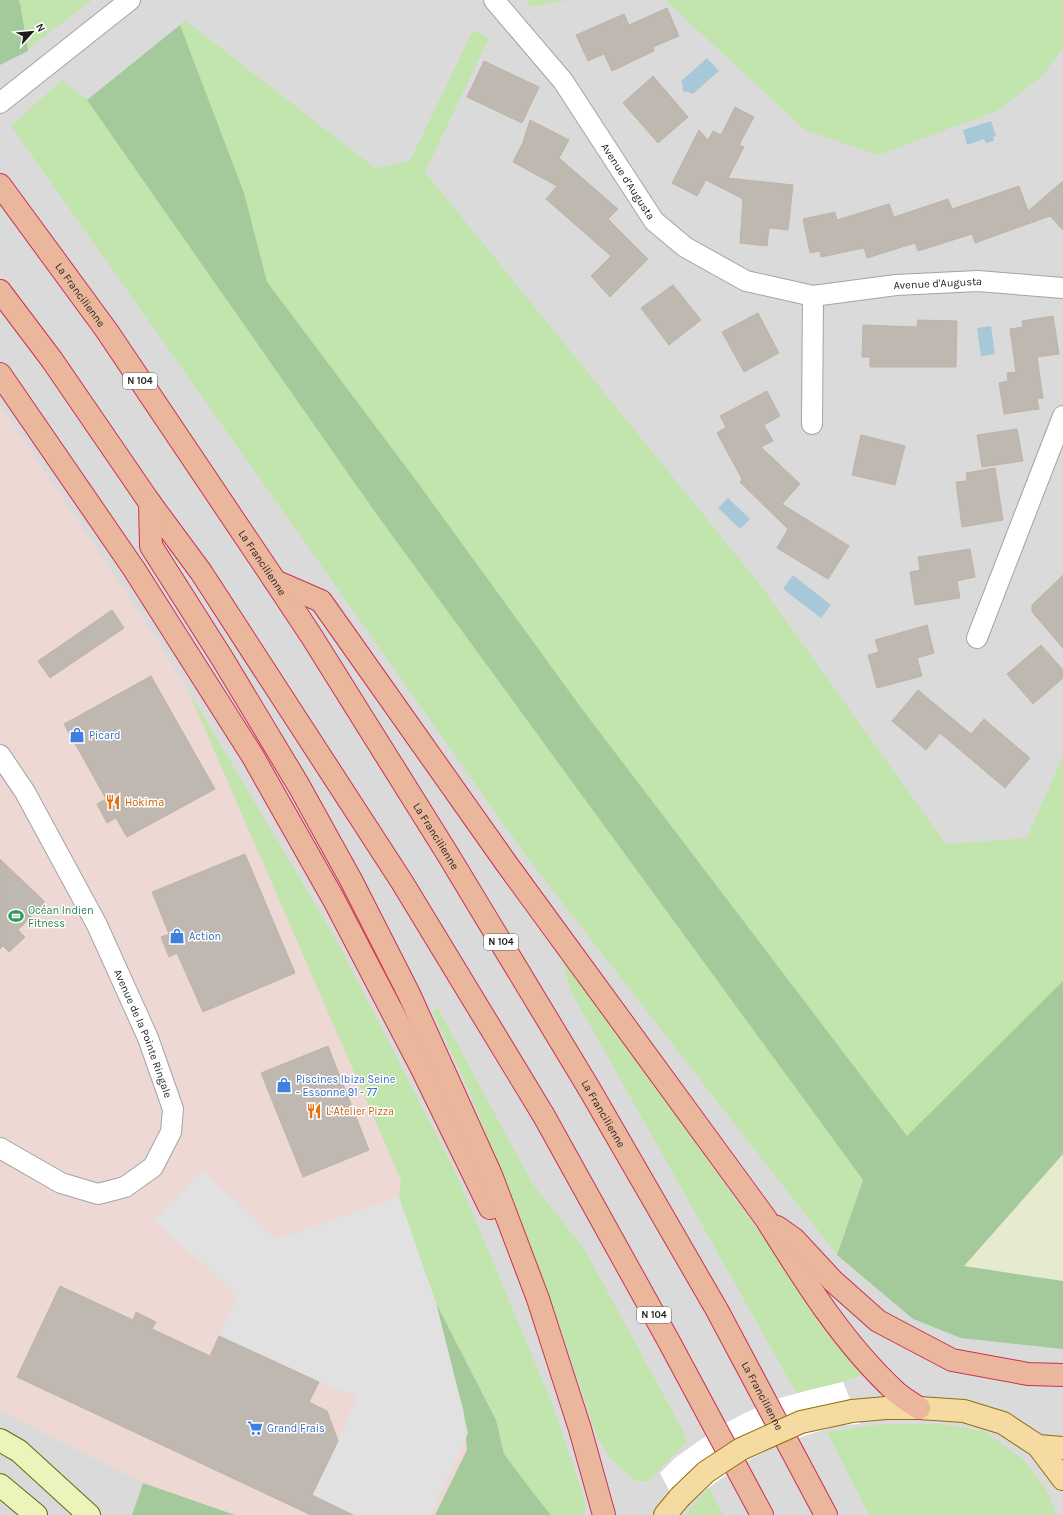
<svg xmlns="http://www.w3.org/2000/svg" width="1063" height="1515" viewBox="0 0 1063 1515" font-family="Karla,sans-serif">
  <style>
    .residential { fill: #dbdada }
    .commercial { fill: #edd8d4 }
    .farmland { fill: #e6ebd0 }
    .grass { fill: #c2e5ad }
    .forest { fill: #a4ca9b }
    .parking { fill: #e1e1e1 }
    .water { fill: #a7c8d8 }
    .pier { fill: #fff }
    .building { fill: #beb8b1; stroke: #beb4a7 }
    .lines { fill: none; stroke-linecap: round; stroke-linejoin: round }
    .minor-casing { stroke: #a4a4a4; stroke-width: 22 }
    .secondary-casing { stroke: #576c0d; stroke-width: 24 }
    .primary-casing { stroke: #8c700b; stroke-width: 24 }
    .trunk-casing { stroke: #cc3054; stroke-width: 24 }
    .minor { stroke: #fff; stroke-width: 20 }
    .secondary { stroke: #ebf5bb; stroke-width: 22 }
    .primary { stroke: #f5daa2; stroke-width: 22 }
    .trunk { stroke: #eab69c; stroke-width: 22 }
    .primary-bridge-casing { stroke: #8c700b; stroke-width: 24; stroke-linecap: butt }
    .primary-bridge { stroke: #f5daa2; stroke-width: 22 }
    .labels { text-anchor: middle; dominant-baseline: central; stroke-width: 3; stroke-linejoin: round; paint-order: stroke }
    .shield { fill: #fff; stroke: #616161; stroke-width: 1 }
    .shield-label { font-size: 10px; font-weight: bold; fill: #1d1d1d }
    .street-label { font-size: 11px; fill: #1d1d1d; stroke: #fff }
    .shop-label { font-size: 11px; fill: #366cbe; stroke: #fff; text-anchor: start }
    .food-label { font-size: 11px; fill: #c56008; stroke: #fff; text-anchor: start }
    .leisure-label { font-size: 11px; fill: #27864d; stroke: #fff; text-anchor: start }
  </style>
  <rect width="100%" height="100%" fill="#eeece4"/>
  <path class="residential" d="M 0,0 L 1063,0 L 1063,1154 L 965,1267 L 1063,1281 L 1063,1515 L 0,1515 Z"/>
  <path class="commercial" d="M 0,405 L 152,632 L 187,688 L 401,1180 L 399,1197 L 436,1303 L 464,1413 L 467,1450 L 435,1515 L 235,1515 L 143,1483 L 0,1411 Z"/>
  <path class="farmland" d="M 1063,1154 L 1063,1281 L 964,1266 Z"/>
  <path class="grass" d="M 0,0 L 92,0 L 27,50 Z
    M 526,0 L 569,0 L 529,7 Z
    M 665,0 L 1063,0 L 1063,49 L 1042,76 L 997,111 L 878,155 L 805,130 Z
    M 185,20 L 375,168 L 410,161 L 473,30 L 489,38 L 425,172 L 759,583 L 946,844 L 1027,838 L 1063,755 L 1063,1054 L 919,1233 L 839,1147 L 863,1180 L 837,1255 L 529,860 L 11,126 L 62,80 L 87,100 L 102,121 L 165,38 Z
    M 187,688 L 338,943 L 455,1171 L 553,1406 L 585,1500 L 585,1515 L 551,1515 L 534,1494 L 504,1454 L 496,1420 L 436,1303 L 399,1197 L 401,1180 Z
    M 563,959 L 862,1375 L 843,1382 L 797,1394 L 569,988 Z
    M 438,1008 L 532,1183 L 585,1250 L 682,1429 L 687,1442 L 648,1481 L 635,1481 L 609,1457 L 596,1434 L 552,1303 L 467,1086 L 432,1011 Z
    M 882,1424 L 942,1424 L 984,1431 L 1023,1459 L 1046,1489 L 1057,1515 L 869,1515 L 827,1432 Z
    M 709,1487 L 723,1515 L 685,1515 Z"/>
  <path class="forest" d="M 0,0 L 18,0 L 20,3 L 28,51 L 0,65 Z
    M 180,25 L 244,193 L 267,282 L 418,483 L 579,705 L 907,1136 L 1063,981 L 1063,1154 L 964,1266 L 1063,1281 L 1063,1349 L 961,1338 L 913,1319 L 837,1255 L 863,1180 L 375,512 L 87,100 Z
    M 436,1303 L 496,1420 L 504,1454 L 534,1494 L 551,1515 L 435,1515 L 467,1450 L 464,1413 Z
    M 143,1483 L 235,1515 L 132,1515 Z"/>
  <path class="parking" d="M 202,1171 L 277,1239 L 399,1197 L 436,1303 L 468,1433 L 431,1515 L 338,1515 L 312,1495 L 357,1397 L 319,1382 L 219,1336 L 237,1296 L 154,1220 Z"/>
  <path class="water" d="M 707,58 L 719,71 L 693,94 L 689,92 L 684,92 L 682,89 L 683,85 L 681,81 Z
    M 991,121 L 996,136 L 993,137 L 994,141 L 986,143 L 984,139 L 967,145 L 963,130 Z
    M 991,326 L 995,354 L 983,356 L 981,357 L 977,328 Z
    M 728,498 L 750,519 L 740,529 L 718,508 Z
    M 793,575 L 831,605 L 821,618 L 783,589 Z"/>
  <path class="pier" d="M 843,1382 L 860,1424 L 841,1425 L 813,1433 L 778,1445 L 748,1460 L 722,1478 L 697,1496 L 681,1513 L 660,1473 L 675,1458 L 720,1426 L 747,1412 L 780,1398 L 809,1390 Z"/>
  <path class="building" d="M 667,8 L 679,36 L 653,47 L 654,51 L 612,71 L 604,54 L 588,61 L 576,35 L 624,14 L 629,25 Z
    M 484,61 L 539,87 L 522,123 L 467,97 Z
    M 653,76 L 688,117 L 658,143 L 623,103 Z
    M 735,107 L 754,117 L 739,145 L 744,147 L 728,178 L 793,185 L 788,230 L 769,228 L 767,246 L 740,243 L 743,199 L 706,180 L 697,196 L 672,183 L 699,130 L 708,140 L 713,131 L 721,135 Z
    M 530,120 L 569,140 L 559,158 L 618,209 L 608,219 L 648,259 L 610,297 L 591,276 L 611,256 L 546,199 L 557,186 L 513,162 L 523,142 Z
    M 1063,181 L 1063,230 L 1050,216 L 975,243 L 972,234 L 918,251 L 915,243 L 867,258 L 864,248 L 821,257 L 820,251 L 810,253 L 803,219 L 835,212 L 837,220 L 889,204 L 894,217 L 948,199 L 952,209 L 1019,186 L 1028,211 Z
    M 673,285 L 701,320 L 669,345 L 641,308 Z
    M 758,313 L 779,353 L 744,372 L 722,332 Z
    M 1053,316 L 1059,354 L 1037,357 L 1043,398 L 1037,399 L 1039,409 L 1004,414 L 999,383 L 1008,381 L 1007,373 L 1016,372 L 1010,329 L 1023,327 L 1022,321 Z
    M 918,320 L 957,321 L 956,367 L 870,367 L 870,357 L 862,357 L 863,325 L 917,327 Z
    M 767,391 L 780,416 L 764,425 L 773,441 L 761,447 L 800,484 L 782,504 L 849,546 L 828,579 L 777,548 L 788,529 L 740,482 L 742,479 L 717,433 L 726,427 L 720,416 Z
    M 1017,429 L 1023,461 L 982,467 L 977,435 Z
    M 861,435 L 905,446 L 895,485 L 852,475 Z
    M 995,468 L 1003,520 L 962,527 L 956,482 L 967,481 L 966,473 Z
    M 970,549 L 975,577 L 957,581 L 960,598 L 915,605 L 910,572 L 920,570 L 918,557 Z
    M 1063,575 L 1063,648 L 1032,612 L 1032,605 Z
    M 112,610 L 124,628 L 50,678 L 38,661 Z
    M 927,625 L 934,653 L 917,658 L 922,676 L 877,688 L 868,655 L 879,652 L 875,640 Z
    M 1041,645 L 1063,670 L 1063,678 L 1033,704 L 1007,674 Z
    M 151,676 L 215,789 L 127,837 L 116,818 L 107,823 L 97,804 L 106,799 L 64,724 Z
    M 918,690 L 971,734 L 984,719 L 1030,758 L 1005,788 L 940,733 L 926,750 L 892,721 Z
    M 245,854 L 295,973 L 203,1012 L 177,953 L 169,957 L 161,937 L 169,934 L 152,892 Z
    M 0,859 L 45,902 L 18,930 L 25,937 L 9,952 L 3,946 L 0,949 Z
    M 328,1046 L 369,1150 L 303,1177 L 261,1073 Z
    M 60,1286 L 133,1320 L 136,1312 L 156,1322 L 152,1329 L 210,1356 L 219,1336 L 319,1382 L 309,1402 L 327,1411 L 338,1441 L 312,1495 L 353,1515 L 311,1515 L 17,1377 Z"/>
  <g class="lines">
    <g class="minor-casing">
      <g id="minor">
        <path id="s1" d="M 494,0 L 563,81 L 654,221 L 685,247 L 746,281 L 813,296 L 896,285 L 978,281 L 1063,288"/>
        <path d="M 0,103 L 130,0"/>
        <path d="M 812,424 L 813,296"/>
        <path d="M 977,638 L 1063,416"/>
        <path id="s2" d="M 0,755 L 25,792 L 97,925 L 148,1038 L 173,1109 L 171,1132 L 153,1167 L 125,1187 L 98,1194 L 61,1183 L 0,1148"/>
      </g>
    </g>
    <g class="secondary-casing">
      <path id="secondary" d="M 0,1440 L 19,1451 L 89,1515
        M 0,1485 L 36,1515"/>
    </g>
    <g class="primary-casing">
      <path id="primary" d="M 852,1411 L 886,1408 L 919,1408 L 964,1411 L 1003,1423 L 1038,1446 L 1063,1479
        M 1038,1446 L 1063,1448
        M 665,1515 L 680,1497"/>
    </g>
    <g class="trunk-casing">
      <g id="trunk">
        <path id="s3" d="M 0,185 L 107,331 L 275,581 L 312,637 L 447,853 L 590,1090 L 717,1310 L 826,1515"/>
        <path d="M 0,291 L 52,360 L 150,503 L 201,572 L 402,882 L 544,1116 L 667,1338 L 762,1515"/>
        <path d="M 0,374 L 134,569 L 252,755 L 334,900 L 421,1067 L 490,1208"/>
        <path d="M 150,503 L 151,546 L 222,658 L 299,786 L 351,880 L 409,994 L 491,1175 L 538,1299 L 580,1429 L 604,1515"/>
        <path d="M 275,581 L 321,601 L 506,863 L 766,1219 C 804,1280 843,1343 896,1392 C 903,1398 911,1403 919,1408"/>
        <path d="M 777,1227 L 794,1239 L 833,1281 L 878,1321 L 952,1360 L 1028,1374 L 1063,1375"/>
      </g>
    </g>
    <use href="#minor" class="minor"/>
    <use href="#secondary" class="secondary"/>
    <use href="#primary" class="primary"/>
    <use href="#trunk" class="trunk"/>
    <g class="primary-bridge-casing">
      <path id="primary-bridge" d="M 680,1497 L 706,1472 L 741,1449 L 801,1422 L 852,1411"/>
    </g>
    <use href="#primary-bridge" class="primary-bridge"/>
  </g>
  <defs>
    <g id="shop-bare" transform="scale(1.2)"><path d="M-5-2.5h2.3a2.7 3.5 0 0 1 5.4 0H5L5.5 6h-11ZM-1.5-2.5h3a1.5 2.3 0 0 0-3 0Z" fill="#3f7fe0" stroke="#fff" stroke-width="2.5" paint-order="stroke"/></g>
    <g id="restaurant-bare" transform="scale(1.2)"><path d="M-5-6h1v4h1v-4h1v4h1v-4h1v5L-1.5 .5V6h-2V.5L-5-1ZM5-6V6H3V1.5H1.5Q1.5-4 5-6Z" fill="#e8710a" stroke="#fff" stroke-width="2.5" paint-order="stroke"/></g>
    <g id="stadium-bare" transform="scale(1.2)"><path d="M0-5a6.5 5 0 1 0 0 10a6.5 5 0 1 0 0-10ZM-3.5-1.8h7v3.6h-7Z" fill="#2e9e5b" stroke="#fff" stroke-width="2.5" paint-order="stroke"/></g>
    <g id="supermarket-bare" transform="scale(1.2)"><path d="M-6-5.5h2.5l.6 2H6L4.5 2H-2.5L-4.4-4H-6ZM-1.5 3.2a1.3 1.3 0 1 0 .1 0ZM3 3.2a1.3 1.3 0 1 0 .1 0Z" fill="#3f7fe0" stroke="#fff" stroke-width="2.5" paint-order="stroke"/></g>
  </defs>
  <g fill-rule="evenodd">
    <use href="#shop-bare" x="77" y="735"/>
    <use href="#restaurant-bare" x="113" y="802"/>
    <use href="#stadium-bare" x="16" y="916"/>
    <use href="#shop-bare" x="177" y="936"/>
    <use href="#shop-bare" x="284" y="1085"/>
    <use href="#restaurant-bare" x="314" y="1111"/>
    <use href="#supermarket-bare" x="255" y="1428"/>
  </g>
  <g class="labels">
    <g class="shield">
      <rect x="123" y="373" width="34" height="16" rx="3"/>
      <rect x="484" y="934" width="34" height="16" rx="3"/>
      <rect x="637" y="1307" width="34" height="16" rx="3"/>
    </g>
    <g class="shield-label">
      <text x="140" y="381">N 104</text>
      <text x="501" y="942">N 104</text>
      <text x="654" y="1315">N 104</text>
    </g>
    <g class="street-label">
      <text stroke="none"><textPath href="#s1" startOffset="226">Avenue d'Augusta</textPath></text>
      <text stroke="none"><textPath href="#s1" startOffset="578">Avenue d'Augusta</textPath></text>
      <text stroke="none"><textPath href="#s3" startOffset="136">La Francilienne</textPath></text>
      <text stroke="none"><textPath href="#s3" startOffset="460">La Francilienne</textPath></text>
      <text stroke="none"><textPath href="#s3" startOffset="784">La Francilienne</textPath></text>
      <text stroke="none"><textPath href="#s2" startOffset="314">Avenue de la Pointe Ringale</textPath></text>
      <text stroke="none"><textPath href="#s3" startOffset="1108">La Francilienne</textPath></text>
      <text stroke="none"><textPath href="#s3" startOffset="1432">La Francilienne</textPath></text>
    </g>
    <g class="shop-label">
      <text x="89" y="735">Picard</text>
      <text x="189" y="936">Action</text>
      <text x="296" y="1079">Piscines Ibiza Seine<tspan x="296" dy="13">- Essonne 91 - 77</tspan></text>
      <text x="267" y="1428">Grand Frais</text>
    </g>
    <g class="food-label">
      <text x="125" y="802">Hokima</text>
      <text x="326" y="1111">L’Atelier Pizza</text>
    </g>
    <g class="leisure-label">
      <text x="28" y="910">Océan Indien<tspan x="28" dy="13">Fitness</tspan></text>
    </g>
  </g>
  <g transform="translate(32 32) rotate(63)" stroke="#ffffff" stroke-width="3" paint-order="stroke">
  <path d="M0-3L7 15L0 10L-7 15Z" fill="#1d1d1d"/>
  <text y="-6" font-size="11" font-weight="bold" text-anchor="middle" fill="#1d1d1d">N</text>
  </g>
</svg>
